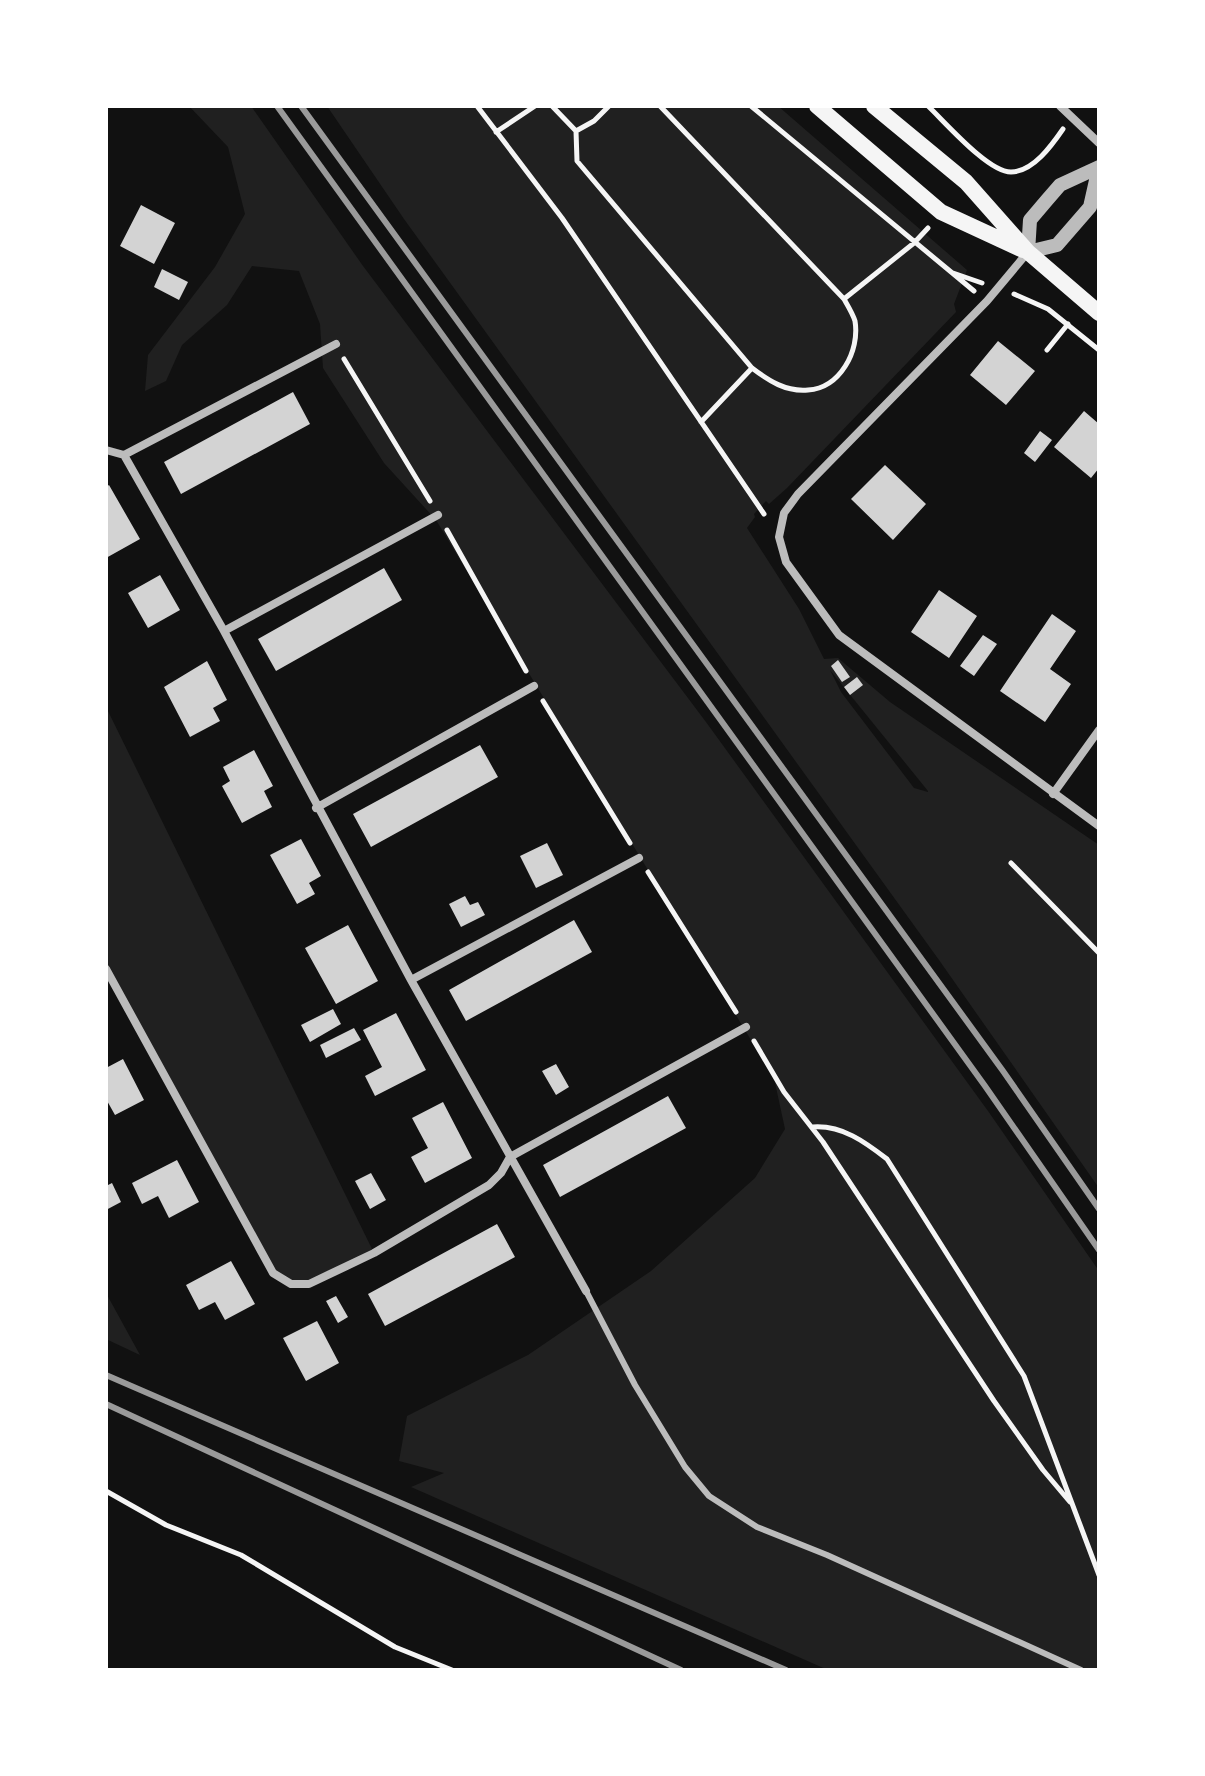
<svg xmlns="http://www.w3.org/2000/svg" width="1205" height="1776" viewBox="0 0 1205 1776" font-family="'Titillium Web',sans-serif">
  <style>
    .green { fill: #202020; fill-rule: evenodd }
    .building { fill: #d3d3d3 }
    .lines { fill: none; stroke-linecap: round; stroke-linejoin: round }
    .path { stroke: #f5f5f5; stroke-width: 5 }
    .service { stroke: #bcbcbc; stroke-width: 6 }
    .minor { stroke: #bcbcbc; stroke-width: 8 }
    .tertiary { stroke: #bcbcbc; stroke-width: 14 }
    .secondary { stroke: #f5f5f5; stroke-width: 16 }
    .rail { stroke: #9a9a9a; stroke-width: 6 }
  </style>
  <rect width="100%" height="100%" fill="#111"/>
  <path class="green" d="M 189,106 L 251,106 L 363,266 L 706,722 L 988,1111 L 1099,1271 L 1099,1670 L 828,1670 L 411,1487 L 444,1473 L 399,1461 L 407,1416 L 528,1355 L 651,1271 L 755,1178 L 785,1129 L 774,1078 L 436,520 L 384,463 L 323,368 L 320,324 L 299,271 L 252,266 L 227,305 L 182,345 L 166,381 L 145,391 L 148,355 L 215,267 L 245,214 L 228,147 Z
    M 327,106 L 778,106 L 967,270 L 954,304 L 956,312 L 787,488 L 769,504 L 766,501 L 754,514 L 755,517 L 747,528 L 799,609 L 824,659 L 838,658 L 890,702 L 1099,845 L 1099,1188 L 939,960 L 404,219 ZM 830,670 L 928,791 L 928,792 L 914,788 L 841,692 Z
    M 106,707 L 374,1253 L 309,1284 L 291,1284 L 273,1273 L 106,969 Z
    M 106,1293 L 140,1355 L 106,1339 Z"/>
  <path class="building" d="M 141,205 L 175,223 L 154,264 L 120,246 Z
    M 162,269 L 188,282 L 179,300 L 154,287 Z
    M 998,341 L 1035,371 L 1006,405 L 970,375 Z
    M 293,392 L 310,424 L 181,494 L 164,462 Z
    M 1084,411 L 1099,424 L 1099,468 L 1091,478 L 1054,447 Z
    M 1040,431 L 1052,440 L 1035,462 L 1024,453 Z
    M 885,465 L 926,504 L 893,540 L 851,499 Z
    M 109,485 L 140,539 L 106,558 L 106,487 Z
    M 384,568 L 402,600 L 276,671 L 258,639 Z
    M 160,575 L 180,610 L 148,628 L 128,593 Z
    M 939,590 L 977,616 L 949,658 L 911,632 Z
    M 1052,614 L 1076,631 L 1050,669 L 1071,684 L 1045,722 L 1000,691 Z
    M 983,635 L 997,644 L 974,676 L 960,666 Z
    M 838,660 L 850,677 L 842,682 L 831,666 Z
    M 207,661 L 227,700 L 213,708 L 220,721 L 190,737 L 164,687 Z
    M 857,677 L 863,685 L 850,695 L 844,687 Z
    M 480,745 L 498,777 L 371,847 L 353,814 Z
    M 254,750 L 273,786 L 264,791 L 272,807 L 242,823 L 222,786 L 230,781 L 223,767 Z
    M 301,839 L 321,876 L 309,883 L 315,894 L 297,904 L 270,855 Z
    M 547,843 L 563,875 L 536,888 L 520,856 Z
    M 465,896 L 470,905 L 478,902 L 485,915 L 461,927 L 449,904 Z
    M 574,920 L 592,952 L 466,1021 L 449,990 Z
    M 348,925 L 378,981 L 336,1004 L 305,948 Z
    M 333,1009 L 341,1024 L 310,1042 L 301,1025 Z
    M 396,1013 L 426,1070 L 375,1096 L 365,1076 L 382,1067 L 363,1030 Z
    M 354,1028 L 361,1040 L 326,1058 L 320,1045 Z
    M 123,1059 L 144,1100 L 115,1115 L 106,1099 L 106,1068 Z
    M 556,1064 L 569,1087 L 556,1095 L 542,1071 Z
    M 668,1096 L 686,1128 L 560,1197 L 543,1165 Z
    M 443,1102 L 472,1158 L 425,1183 L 411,1157 L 428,1148 L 412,1118 Z
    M 177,1160 L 199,1202 L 169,1218 L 158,1196 L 142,1204 L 132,1183 Z
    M 371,1173 L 386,1200 L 370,1209 L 355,1181 Z
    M 112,1183 L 121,1202 L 106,1210 L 106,1186 Z
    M 497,1224 L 515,1257 L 385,1326 L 368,1294 Z
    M 231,1261 L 255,1304 L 225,1320 L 215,1302 L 199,1310 L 186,1285 Z
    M 336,1296 L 348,1317 L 338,1323 L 326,1301 Z
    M 317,1321 L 339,1363 L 306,1381 L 283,1338 Z"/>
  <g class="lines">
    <path class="path" d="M 477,106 L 562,218 L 764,514
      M 552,106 L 576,131 L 577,161 L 752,368 C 769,381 786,392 808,390 C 840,388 860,351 855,321 C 853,314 848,306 844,299 L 660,106
      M 751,106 L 974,291
      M 928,106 C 945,122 988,172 1011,172 C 1033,172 1052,145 1063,129
      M 576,131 L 594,121 L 609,106
      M 496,132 L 535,106
      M 953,273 L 982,283
      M 1014,294 L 1048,309 L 1099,350
      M 844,299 L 914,243 L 928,228
      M 1047,350 L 1068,324
      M 344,359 L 430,501
      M 701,422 L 752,368
      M 447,530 L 526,671
      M 543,701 L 630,843
      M 1011,863 L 1099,953
      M 648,872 L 736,1012
      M 754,1041 L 784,1092 L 823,1142 L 994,1401 L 1043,1470 L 1070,1502
      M 813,1127 C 842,1125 865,1142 887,1159 L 1024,1376 L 1099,1575
      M 106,1491 L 166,1525 L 241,1555 L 395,1647 L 452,1670"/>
    <path class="service" d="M 586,1291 L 635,1385 L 685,1467 L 709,1496 L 757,1527 L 827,1555 L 1081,1670"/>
    <path class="minor" d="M 1060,106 L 1099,143
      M 1028,252 L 987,301 L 798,494 L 784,513 L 779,537 L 786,562 L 839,635 L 1099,826
      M 106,450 L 124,455 L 224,631 L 411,980 L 586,1291
      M 124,455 L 336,344
      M 224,631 L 438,515
      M 1053,794 L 1099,730
      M 316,808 L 534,686
      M 106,969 L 273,1273 L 291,1284 L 309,1284 L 374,1253 L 489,1185 L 501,1173 L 510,1157 L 746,1027
      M 411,980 L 639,858"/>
    <path class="tertiary" d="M 1099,167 L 1090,207 L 1057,245 L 1028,252 L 1030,220 L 1047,200 L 1060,185 Z"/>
    <path class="secondary" d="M 817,106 L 941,212 L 1023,250
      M 874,106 L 966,182 L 1028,252 L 1099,313"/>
    <path class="rail" d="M 277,106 L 985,1086 L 1099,1250
      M 301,106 L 1003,1071 L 1099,1209
      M 106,1375 L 786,1670
      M 106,1404 L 681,1670"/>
  </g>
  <rect width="1205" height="1776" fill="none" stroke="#ffffff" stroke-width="216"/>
</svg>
